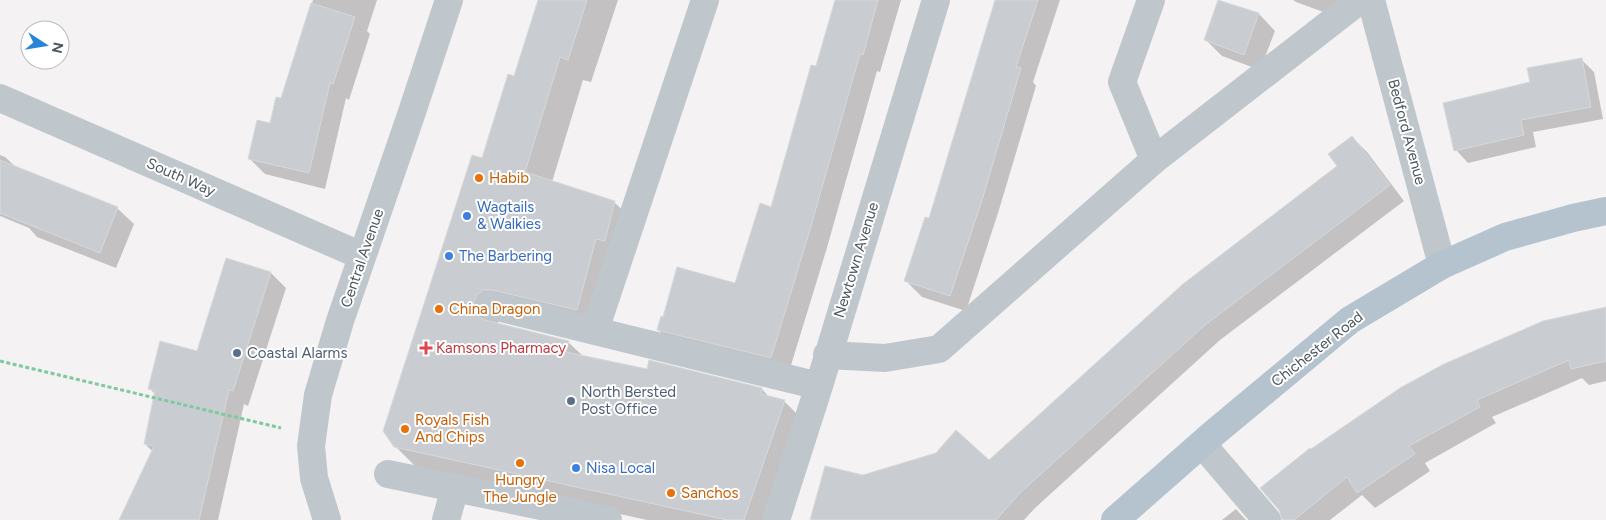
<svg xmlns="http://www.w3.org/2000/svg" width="1606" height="520" viewBox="0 0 1606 520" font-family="Figtree,sans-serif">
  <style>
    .shadow { fill: #0003 }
    .building { fill: #c9cdd1; stroke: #d6d9dc }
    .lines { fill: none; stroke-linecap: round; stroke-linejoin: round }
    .path { stroke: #7ec99e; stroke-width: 3; stroke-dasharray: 4 2.5; stroke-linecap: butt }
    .minor { stroke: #bfc7cd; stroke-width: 28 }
    .major { stroke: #b4c3ce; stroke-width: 28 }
    .food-dot { fill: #e8710a; stroke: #fff; stroke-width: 2 }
    .shop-dot { fill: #3f7fe0; stroke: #fff; stroke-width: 2 }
    .health-dot { fill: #e0444e; stroke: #fff; stroke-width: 2 }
    .service-dot { fill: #5c6f8a; stroke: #fff; stroke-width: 2 }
    .labels { text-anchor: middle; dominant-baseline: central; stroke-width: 4; stroke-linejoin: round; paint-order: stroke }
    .street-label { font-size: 15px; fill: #4b575e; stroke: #fff }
    .food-label { font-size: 15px; fill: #c56008; stroke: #fff; text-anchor: start }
    .shop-label { font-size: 15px; fill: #366cbe; stroke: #fff; text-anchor: start }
    .health-label { font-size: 15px; fill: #be3a42; stroke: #fff; text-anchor: start }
    .service-label { font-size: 15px; fill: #4e5e75; stroke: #fff; text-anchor: start }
  </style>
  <rect width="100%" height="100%" fill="#f4f2f2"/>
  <path class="shadow" d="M 313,0 L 377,0 L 367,31 L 370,34 L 349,100 L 346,98 L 325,189 L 265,174 L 249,158 L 271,124 L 282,99 Z
    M 539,0 L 618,0 L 591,82 L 583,80 L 552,182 L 614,202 L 638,225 L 600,333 L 501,317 L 497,324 L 568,342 L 583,356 L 648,370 L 762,389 L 770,398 L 784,401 L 807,424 L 775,520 L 647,520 L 419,470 L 395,446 L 482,160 L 515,77 Z
    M 836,0 L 901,0 L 880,72 L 877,71 L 826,251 L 788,375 L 676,347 L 658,330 L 736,285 L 772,208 L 817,68 Z
    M 996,0 L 1060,0 L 1033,82 L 1036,86 L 998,213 L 966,311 L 922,297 L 905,280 L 930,220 Z
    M 1293,0 L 1343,0 L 1337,17 L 1296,2 Z
    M 1219,1 L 1259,14 L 1275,31 L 1260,70 L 1222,56 L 1206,40 Z
    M 1581,59 L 1594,72 L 1603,119 L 1533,132 L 1536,147 L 1468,163 L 1456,150 L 1531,83 Z
    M 1352,137 L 1367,152 L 1404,201 L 1220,340 L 1035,508 L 1024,520 L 812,520 L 863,476 L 989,462 L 1339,166 Z
    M 0,155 L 5,157 L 18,169 L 117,208 L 134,224 L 116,268 L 37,237 L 29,228 L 0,216 Z
    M 271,273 L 286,288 L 248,406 L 244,404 L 218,520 L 124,520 L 153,452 L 145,444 L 155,394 L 149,388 L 198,352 Z
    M 1606,308 L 1606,381 L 1589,385 L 1582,378 L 1492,417 L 1496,423 L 1425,463 L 1430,471 L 1375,508 L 1362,495 L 1330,520 L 1283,520 L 1311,450 Z
    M 1236,509 L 1246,520 L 1222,520 Z"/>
  <path class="building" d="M 538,0 L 587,0 L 568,60 L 560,57 L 525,172 L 615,201 L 605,241 L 596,239 L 577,310 L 492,290 L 484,290 L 477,295 L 474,302 L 474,310 L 479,317 L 485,320 L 569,341 L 566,352 L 647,369 L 649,360 L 762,388 L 761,394 L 785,400 L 744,520 L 727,520 L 394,447 L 383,431 L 472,155 L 482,158 L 508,74 L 514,76 Z
    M 835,0 L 878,0 L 863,55 L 860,54 L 809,233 L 771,358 L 657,330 L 661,316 L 663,317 L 677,267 L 735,283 L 760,203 L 771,207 L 811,65 L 816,66 Z
    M 995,0 L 1038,0 L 1016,67 L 1021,68 L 983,197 L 950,296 L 904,281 L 925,217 L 929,218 Z
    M 1218,0 L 1259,13 L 1244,55 L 1204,40 Z
    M 311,3 L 355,17 L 333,84 L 330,83 L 309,173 L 248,159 L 257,120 L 270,123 L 276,97 L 281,98 Z
    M 1582,58 L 1591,107 L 1521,120 L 1524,135 L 1454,151 L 1443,103 L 1530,82 L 1527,68 Z
    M 1352,136 L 1390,185 L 1205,325 L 1020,493 L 996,520 L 810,520 L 825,466 L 863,475 L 936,453 L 956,430 L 989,460 L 1183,284 L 1337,166 L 1328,154 Z
    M 0,160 L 118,207 L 100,253 L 0,213 Z
    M 226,258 L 271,272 L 233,391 L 229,390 L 199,520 L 119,520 L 154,446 L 144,444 L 155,390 L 148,389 L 160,341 L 197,351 Z
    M 1606,307 L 1606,361 L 1571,369 L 1569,360 L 1477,400 L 1480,407 L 1409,446 L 1415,454 L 1357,493 L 1347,477 L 1294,520 L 1282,520 L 1279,510 L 1260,488 L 1310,448 L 1311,449 L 1400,388 L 1444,364 L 1543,321 Z"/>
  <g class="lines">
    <path class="path" d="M 0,361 L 281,428"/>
    <path class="minor" d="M 1151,0 L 1122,82 L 1154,160
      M 1371,0 L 1442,265
      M 0,98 L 362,256
      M 489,305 L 819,386
      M 595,330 L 705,0
      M 827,355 L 885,358 L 939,349 L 1154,160 L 1360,0
      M 1202,444 L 1267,520
      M 388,474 L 608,520
      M 327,520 L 314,478 L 311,446 L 318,395 L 340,321 L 411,115 L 449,0
      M 446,520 L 455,488
      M 776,520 L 819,386 L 936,0"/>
    <path class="major" d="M 1115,520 L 1214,433 L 1350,320 L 1442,265 L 1505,237 L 1573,218 L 1606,211"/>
  </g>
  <g class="food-dot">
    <circle cx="479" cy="178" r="5"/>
    <circle cx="439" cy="309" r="5"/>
    <circle cx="405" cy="429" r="5"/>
    <circle cx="520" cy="463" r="5"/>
    <circle cx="671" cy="493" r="5"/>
  </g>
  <g class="shop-dot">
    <circle cx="467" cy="216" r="5"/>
    <circle cx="449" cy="256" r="5"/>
    <circle cx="576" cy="468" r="5"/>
  </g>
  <path class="health-dot" d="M423.5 340.5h5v5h5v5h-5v5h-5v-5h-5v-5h5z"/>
  <g class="service-dot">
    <circle cx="237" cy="353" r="5"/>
    <circle cx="571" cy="401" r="5"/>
  </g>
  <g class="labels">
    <g class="street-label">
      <text transform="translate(1407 132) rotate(75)">Bedford Avenue</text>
      <text transform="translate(181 177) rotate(24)">South Way</text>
      <text transform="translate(362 258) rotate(-71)">Central Avenue</text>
      <text transform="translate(856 260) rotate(-73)">Newtown Avenue</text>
      <text transform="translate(1317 349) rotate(-38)">Chichester Road</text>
    </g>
    <g class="food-label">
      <text x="489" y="178">Habib</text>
      <text x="449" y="309">China Dragon</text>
      <text x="415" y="420">Royals Fish<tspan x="415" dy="17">And Chips</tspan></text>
      <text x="520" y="480" text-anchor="middle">Hungry<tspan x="520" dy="17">The Jungle</tspan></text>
      <text x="681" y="493">Sanchos</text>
    </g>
    <g class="shop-label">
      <text x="477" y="207">Wagtails<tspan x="477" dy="17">&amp; Walkies</tspan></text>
      <text x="459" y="256">The Barbering</text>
      <text x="586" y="468">Nisa Local</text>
    </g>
    <g class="health-label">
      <text x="436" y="348">Kamsons Pharmacy</text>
    </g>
    <g class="service-label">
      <text x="247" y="353">Coastal Alarms</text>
      <text x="581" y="392">North Bersted<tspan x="581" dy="17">Post Office</tspan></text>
    </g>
  </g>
  <g transform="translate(45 45) rotate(102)"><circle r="24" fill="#ffffff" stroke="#b7bcbf"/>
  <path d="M0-4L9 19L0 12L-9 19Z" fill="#2785d9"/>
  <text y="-8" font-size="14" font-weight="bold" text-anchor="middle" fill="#4b575e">N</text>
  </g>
</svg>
